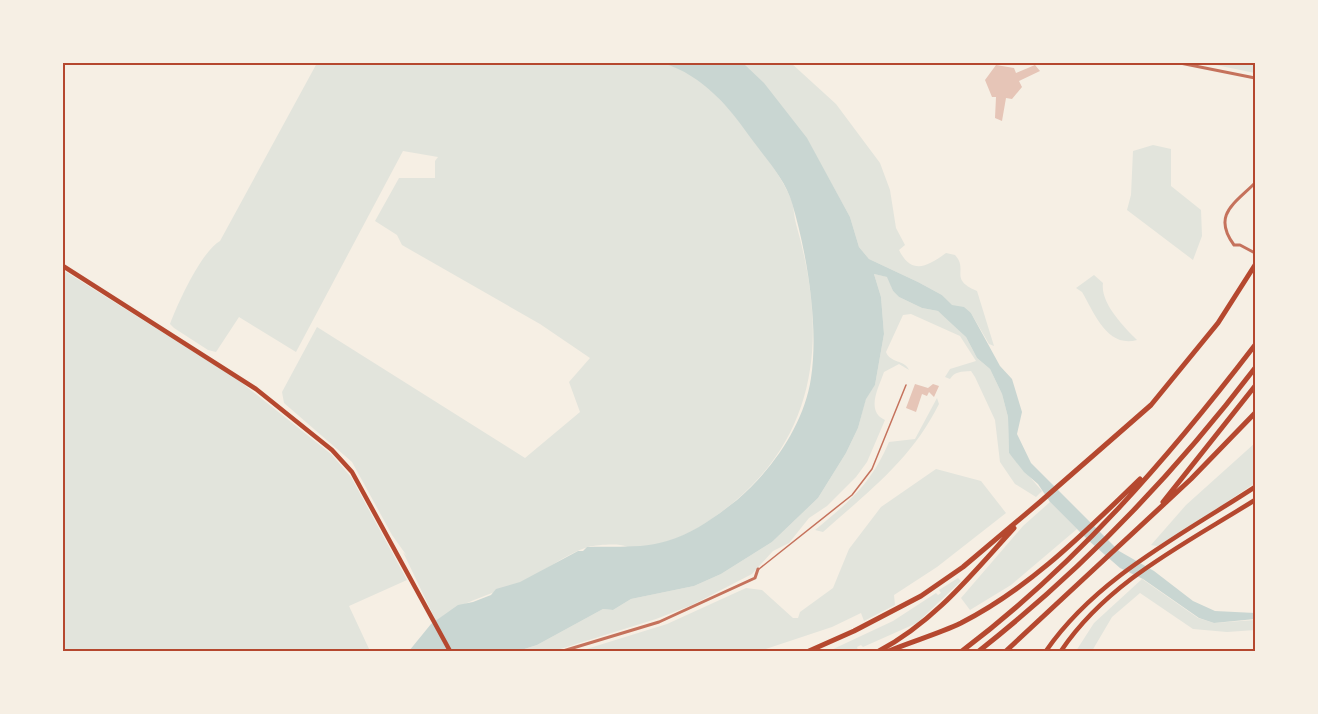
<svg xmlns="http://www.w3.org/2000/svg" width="1318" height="714" viewBox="0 0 1318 714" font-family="Spectral,serif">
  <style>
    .green { fill: #e2e4dc }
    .water { fill: #c9d6d2 }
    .building { fill: #e6c5b7 }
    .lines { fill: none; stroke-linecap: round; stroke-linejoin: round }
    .service { stroke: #c5725c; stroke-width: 1.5 }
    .minor { stroke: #c5725c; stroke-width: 3 }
    .secondary { stroke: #b5482f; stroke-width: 4.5 }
    .primary { stroke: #b5482f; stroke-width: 4.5 }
    .motorway { stroke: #b5482f; stroke-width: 5 }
    .neatline { fill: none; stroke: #b5482f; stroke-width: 2 }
  </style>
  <rect width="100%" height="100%" fill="#f6efe4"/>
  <path class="green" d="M 317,63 L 663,63 C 677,67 691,73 703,83 C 727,102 783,174 792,202 C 794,209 794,217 796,224 C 826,328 822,428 734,502 C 714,518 694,533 669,541 C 659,544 643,548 633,548 C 629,548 624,545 620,545 C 612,544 596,545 588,547 C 566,554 543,572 521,582 C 492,594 461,602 436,621 L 403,552 L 407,556 L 392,535 L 352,462 L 284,403 L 282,392 L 317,327 L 525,458 L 580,412 L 569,382 L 590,358 L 540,324 L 402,245 L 397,235 L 375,221 L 399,178 L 435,178 L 435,161 L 438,157 L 403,151 L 296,352 L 239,317 L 216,352 L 208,350 L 174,328 L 170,324 C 178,303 201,252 220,241 Z
    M 743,63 L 791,63 L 836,104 L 880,163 L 890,190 L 896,228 L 905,245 L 899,250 C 912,276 928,266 946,253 L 955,255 C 969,270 948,279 977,291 L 994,346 L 989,344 L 971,313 L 952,306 L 942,295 L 918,282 L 869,259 L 859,247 L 850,217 L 807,139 Z
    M 1212,63 L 1255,63 L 1255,73 L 1211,64 Z
    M 1153,145 L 1171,149 L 1171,186 L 1201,210 L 1202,236 L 1193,260 L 1127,210 L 1131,195 L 1133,151 Z
    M 63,270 L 237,379 L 331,454 L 351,477 L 407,580 L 349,606 L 370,651 L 63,651 Z
    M 874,274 L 888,277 L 893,291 L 899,297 L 922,308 L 938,311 L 951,321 L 966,337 L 977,358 L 990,369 L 1002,394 L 1008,417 L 1009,453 L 1042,491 L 1036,497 L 1015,484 L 1000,462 L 995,420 L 975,377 L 971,371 C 961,372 955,371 950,379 L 945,377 L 950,369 L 976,361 L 960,336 L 911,314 L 903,315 L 886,352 C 890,363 905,360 909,370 L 899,364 L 884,372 C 879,387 865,411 885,420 L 867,462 L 856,477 L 827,506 L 809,518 L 789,543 L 773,551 L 752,574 L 692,605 L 656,619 L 554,651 L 518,651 L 537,645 L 603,609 L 613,610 L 631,599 L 694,586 L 721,574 L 772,542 L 818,498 L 846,453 L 858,428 L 866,398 L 875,385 L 884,334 L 881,297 Z
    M 1094,275 L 1103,283 C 1100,303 1124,327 1137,340 C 1107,348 1095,314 1082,292 L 1076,288 Z
    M 937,398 L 939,404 C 911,460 869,491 823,532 L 815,530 C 850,501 871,484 889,442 L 915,439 Z
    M 1255,443 L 1255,483 L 1169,541 L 1157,546 L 1151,545 L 1186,505 Z
    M 936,469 L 981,481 L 1006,513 L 937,567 L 894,595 L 895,605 L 864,621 L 861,613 L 832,627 L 760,651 L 580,651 L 667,624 L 746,588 L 762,590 L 793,618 L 798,618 L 800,612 L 833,588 L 849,549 L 881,507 Z
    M 1050,502 L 1077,529 L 1011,585 L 970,610 L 961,598 L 1023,526 Z
    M 958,578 L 961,581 L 917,623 L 863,647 L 861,645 L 857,647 L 858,650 L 829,651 L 893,621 L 936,593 L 938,595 L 941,593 L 939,590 Z
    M 1142,579 L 1198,618 L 1214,623 L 1255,620 L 1255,630 L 1227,632 L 1193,629 L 1140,593 L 1112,617 L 1092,651 L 1076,651 L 1094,623 Z"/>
  <path class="water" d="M 663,63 L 744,64 L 764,83 L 807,138 L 850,217 L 859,247 L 869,259 L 918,282 L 942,295 L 952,305 L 964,307 L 971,313 L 1000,366 L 1012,379 L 1022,412 L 1017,434 L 1031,463 L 1119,551 L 1154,571 L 1193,601 L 1215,611 L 1255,613 L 1255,619 L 1214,623 L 1199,618 L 1143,579 L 1120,568 L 1088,540 L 1050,502 L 1038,484 L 1024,472 L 1009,453 L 1008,417 L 1002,394 L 990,369 L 977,358 L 966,337 L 938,311 L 922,308 L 899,297 L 893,291 L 887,277 L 874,274 L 881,297 L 884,334 L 875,385 L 866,399 L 858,428 L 846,453 L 818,498 L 772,542 L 721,574 L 694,586 L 631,599 L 613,610 L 603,609 L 537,645 L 518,651 L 409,651 L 431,624 L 458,605 L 473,602 L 491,595 L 496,589 L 520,582 L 578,551 L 583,551 L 587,547 C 614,546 640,549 667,541 C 694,533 715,517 737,500 C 772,470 804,425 811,378 C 819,326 807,253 792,203 C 786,181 767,160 753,141 C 729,107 704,76 663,63 Z"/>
  <path class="building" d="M 996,65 L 1014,68 L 1016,73 L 1035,65 L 1040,71 L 1019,81 L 1022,87 L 1012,99 L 1006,98 L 1002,121 L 995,118 L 996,97 L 992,97 L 985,80 Z
    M 915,384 L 928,388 L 933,384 L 939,386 L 934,397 L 929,392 L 927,396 L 922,394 L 916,412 L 906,408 Z"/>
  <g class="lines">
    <path class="service" d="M 759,569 L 852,495 L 872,469 L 906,385"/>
    <path class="minor" d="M 1180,63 L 1255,78
      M 1255,183 C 1234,204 1212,215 1234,245 L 1240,245 L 1255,253
      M 563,651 L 659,622 L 755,578 L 758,569"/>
    <path class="secondary" d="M 63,266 L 256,389 L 332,450 L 352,472 L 450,651"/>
    <path class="primary" d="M 1046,651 C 1097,577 1182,535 1255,487
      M 1061,651 C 1108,581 1185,544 1255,500"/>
    <path class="motorway" d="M 1163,502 L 1255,386
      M 809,651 L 854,631 L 921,596 L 963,567 L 1040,502 L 1151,405 L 1218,323 L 1255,265
      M 879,651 C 935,621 972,574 1014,528
      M 889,651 C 913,641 938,634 961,623 C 1030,588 1085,532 1140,479
      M 962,651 C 1075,566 1169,457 1255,345
      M 979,651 C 1083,569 1175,473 1255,368
      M 1006,651 L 1191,479 L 1255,413"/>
  </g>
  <rect width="1318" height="714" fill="none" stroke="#f6efe4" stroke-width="129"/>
  <rect x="64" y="64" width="1190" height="586" class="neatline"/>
</svg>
